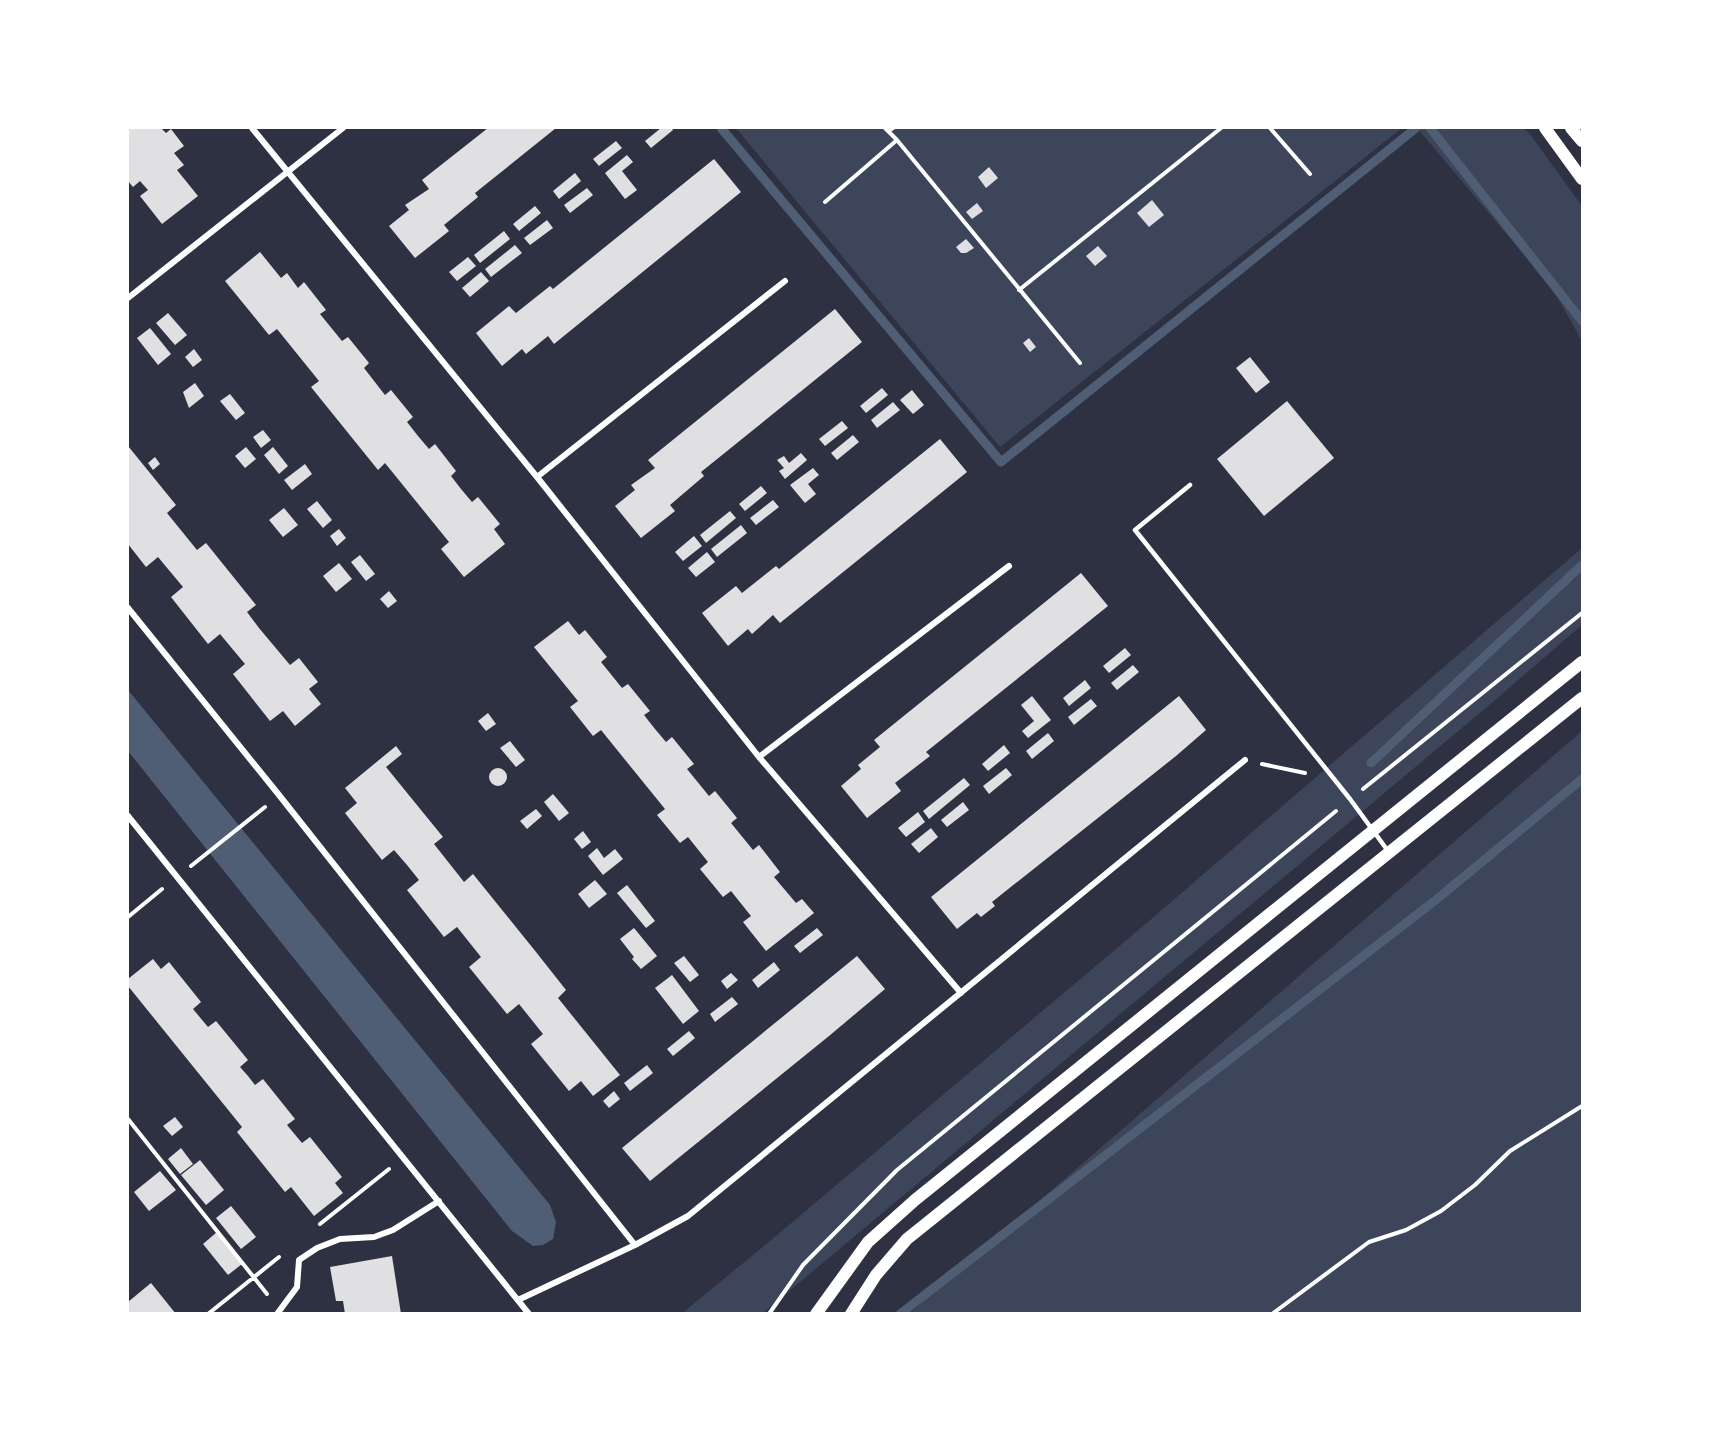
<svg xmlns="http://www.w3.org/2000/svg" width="1710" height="1441" viewBox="0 0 1710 1441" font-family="Jost,sans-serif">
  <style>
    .green { fill: #3c4559 }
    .water { fill: #4f5d75 }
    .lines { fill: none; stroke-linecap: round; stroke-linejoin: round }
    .stream { stroke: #4f5d75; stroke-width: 9 }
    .building { fill: #e0e0e3 }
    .path { stroke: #fff; stroke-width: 4 }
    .service { stroke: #fff; stroke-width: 4.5 }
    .minor { stroke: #fff; stroke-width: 6 }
    .secondary { stroke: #fff; stroke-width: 12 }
  </style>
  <rect width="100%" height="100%" fill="#2d3142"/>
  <path class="green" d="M 736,128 L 1402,128 L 1000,447 Z
    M 1417,128 L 1524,128 L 1532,137 L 1582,206 L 1582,341 L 1552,288 Z
    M 1582,548 L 1582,625 L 1480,713 L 763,1313 L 681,1314 L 770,1241 L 1149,921 Z
    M 1582,731 L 1582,1313 L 910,1313 Z"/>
  <path class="water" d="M 128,690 L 550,1205 L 556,1222 L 553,1239 L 543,1245 L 533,1246 L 512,1231 L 128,751 Z"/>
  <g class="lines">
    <path class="stream" d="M 721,128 L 1001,462 L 1416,128
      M 1430,128 L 1582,321
      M 1371,763 L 1582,565
      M 900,1314 L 1437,899 L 1582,779"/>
  </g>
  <path class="building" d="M 128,128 L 161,128 L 166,133 L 171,129 L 184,146 L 174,153 L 184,165 L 177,170 L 198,196 L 162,224 L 140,196 L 148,190 L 140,181 L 133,187 L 128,181 Z
    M 488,128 L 556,128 L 475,193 L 478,197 L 444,225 L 449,231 L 415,258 L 389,226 L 409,210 L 405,205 L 429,189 L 422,180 Z
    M 661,128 L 672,128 L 673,130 L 651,148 L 645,141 Z
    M 616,141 L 622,148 L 599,166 L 593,159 Z
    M 627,155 L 633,162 L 622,171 L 637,190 L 625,199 L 605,173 Z
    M 714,159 L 741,192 L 554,344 L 548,336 L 526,354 L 522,349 L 502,366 L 476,333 L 509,306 L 516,313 L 550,286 L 553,289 Z
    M 989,167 L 998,178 L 986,188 L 978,177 Z
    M 575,173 L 581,181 L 559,199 L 553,191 Z
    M 587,188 L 593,195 L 570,213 L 564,205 Z
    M 1152,200 L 1164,215 L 1149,227 L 1137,213 Z
    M 977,203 L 983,211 L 972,219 L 966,212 Z
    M 535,206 L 541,213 L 519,231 L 513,224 Z
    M 547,220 L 553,228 L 530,245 L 524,238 Z
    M 504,231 L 510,239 L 480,263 L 474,255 Z
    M 966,239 L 974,248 L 966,253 L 961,253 L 956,247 Z
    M 515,245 L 522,253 L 491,277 L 485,269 Z
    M 1098,246 L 1107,256 L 1095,266 L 1086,256 Z
    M 260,252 L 281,278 L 287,273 L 298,288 L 304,282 L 326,310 L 320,314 L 342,341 L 348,337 L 369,363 L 364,368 L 385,395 L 391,390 L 413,417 L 407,422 L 418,436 L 429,449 L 435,444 L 456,471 L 451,476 L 461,489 L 472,502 L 478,497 L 500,524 L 494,529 L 505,544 L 464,577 L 441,549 L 449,542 L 385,463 L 378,470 L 311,387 L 319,381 L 277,329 L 269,335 L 225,281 Z
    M 468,257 L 476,266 L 457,281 L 449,272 Z
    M 481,272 L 489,281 L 470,297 L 462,288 Z
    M 835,309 L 862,342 L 701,472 L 704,476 L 670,505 L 675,511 L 641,538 L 615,506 L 635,490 L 631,485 L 655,468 L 648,460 Z
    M 168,313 L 187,335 L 175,345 L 156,323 Z
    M 150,328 L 171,354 L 158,365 L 137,338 Z
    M 1029,338 L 1036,347 L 1030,352 L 1023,343 Z
    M 194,349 L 202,360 L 193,367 L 185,357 Z
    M 1250,357 L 1270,382 L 1256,393 L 1236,368 Z
    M 195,383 L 204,396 L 189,408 L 183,392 Z
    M 882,388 L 888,395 L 866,413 L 860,406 Z
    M 912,390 L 924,405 L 913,414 L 900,400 Z
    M 230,394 L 245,413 L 236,420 L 220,401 Z
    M 1287,401 L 1334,458 L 1264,516 L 1217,459 Z
    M 893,402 L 900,410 L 877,428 L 871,420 Z
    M 842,421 L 848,428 L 825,446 L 819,439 Z
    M 263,430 L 271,440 L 261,448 L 253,437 Z
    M 853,435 L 859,442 L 837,460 L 831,453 Z
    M 940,439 L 967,472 L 780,623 L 773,615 L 752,634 L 748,629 L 728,646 L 702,613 L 736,586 L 742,593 L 776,566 L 779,569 Z
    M 128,446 L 176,505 L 167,513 L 197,550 L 206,543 L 256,605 L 247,612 L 259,628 L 290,665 L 299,658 L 318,682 L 309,689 L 321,704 L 295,726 L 283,711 L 270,721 L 233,674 L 245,664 L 220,634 L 208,644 L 171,597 L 183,587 L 158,557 L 146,567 L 128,544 Z
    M 246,447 L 256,459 L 245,468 L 235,456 Z
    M 273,447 L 288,466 L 279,474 L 264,455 Z
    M 801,453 L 807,460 L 785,479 L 779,471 L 784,468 L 777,460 L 784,456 L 789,463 Z
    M 155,457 L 160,464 L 153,470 L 148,463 Z
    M 305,464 L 312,474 L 292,490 L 284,480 Z
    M 813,468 L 819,475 L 808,484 L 816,494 L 805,503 L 790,485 Z
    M 761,486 L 767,493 L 745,511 L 739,504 Z
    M 773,500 L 779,507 L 756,525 L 750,518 Z
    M 317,501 L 332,520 L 323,528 L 307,509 Z
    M 284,508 L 298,525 L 283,537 L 269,520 Z
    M 730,511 L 736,518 L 706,543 L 700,535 Z
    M 741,525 L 747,533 L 717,557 L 711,549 Z
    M 339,529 L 346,538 L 337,546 L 330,536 Z
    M 694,536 L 702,546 L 683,561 L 675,552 Z
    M 707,552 L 715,562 L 696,577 L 688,568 Z
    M 360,555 L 375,574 L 366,581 L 351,562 Z
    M 339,563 L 352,579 L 336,592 L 323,576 Z
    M 1081,573 L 1108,606 L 926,752 L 930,756 L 895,783 L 901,791 L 867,818 L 841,786 L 861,769 L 858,765 L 880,747 L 874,740 Z
    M 389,591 L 397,601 L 388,608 L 380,599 Z
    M 568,621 L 579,635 L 585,630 L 607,657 L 601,662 L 622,688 L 628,684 L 650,711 L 644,715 L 655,729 L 666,742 L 672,737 L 694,764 L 687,769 L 709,796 L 715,791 L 737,818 L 731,823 L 753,850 L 759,845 L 780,872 L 774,877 L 796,903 L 802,899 L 814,913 L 766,951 L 743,922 L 751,916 L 731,891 L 723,897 L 700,869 L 708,862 L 688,837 L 680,843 L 657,815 L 665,809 L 622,756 L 601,730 L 593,736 L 570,707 L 578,701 L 534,647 Z
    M 1125,648 L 1131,655 L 1109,673 L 1103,666 Z
    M 1133,665 L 1139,672 L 1117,690 L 1111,683 Z
    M 1085,680 L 1091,688 L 1069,706 L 1063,698 Z
    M 1032,696 L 1051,720 L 1028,738 L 1022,731 L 1034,721 L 1021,705 Z
    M 1179,696 L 1206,730 L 1176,756 L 992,902 L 995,906 L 981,917 L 977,913 L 957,929 L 931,897 Z
    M 1091,699 L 1097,706 L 1074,725 L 1068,717 Z
    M 488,713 L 496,724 L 486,731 L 478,721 Z
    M 1048,733 L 1054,741 L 1032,759 L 1026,751 Z
    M 510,741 L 525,760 L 516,767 L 500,748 Z
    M 1004,745 L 1010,753 L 988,771 L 982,764 Z
    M 396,746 L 402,754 L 386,767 L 443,837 L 434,844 L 464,882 L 473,874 L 536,952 L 566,990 L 558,998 L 620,1075 L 593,1096 L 581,1081 L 569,1091 L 531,1044 L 543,1034 L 519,1004 L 507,1014 L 469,967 L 481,957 L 457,927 L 444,937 L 407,890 L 419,880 L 407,865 L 394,850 L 382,860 L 345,813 L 357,803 L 345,788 Z
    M489 777a9 9 0 1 1 18 0a9 9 0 1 1-18 0Z
    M 1006,768 L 1012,775 L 989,794 L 983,786 Z
    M 964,778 L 970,785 L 929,819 L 923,811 Z
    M 553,794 L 569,813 L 559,821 L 544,802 Z
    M 963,802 L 969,810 L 947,827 L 941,820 Z
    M 536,809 L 542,816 L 527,829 L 520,821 Z
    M 918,812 L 925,822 L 906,837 L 898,828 Z
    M 931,828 L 938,837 L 919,853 L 911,844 Z
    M 583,831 L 591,842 L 582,849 L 574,839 Z
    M 597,848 L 604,858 L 615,849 L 623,859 L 603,875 L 588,856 Z
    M 595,880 L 607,894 L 589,908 L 578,894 Z
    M 627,885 L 655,921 L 646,928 L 617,893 Z
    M 634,928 L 657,956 L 641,969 L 632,959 L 634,957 L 620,939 Z
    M 817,928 L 823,935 L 800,953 L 794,946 Z
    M 684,956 L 699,975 L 690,982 L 674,963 Z
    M 857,956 L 885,989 L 829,1036 L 650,1181 L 622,1148 Z
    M 153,959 L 161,969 L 169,962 L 201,1002 L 193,1009 L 208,1027 L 216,1021 L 248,1060 L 240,1067 L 248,1076 L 255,1085 L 263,1079 L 295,1119 L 287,1125 L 302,1143 L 310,1137 L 342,1177 L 335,1183 L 343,1193 L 314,1216 L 291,1187 L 285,1192 L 237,1132 L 242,1127 L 128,986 L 128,979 Z
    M 774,962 L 780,970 L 758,988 L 752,980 Z
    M 731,973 L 738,980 L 727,989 L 721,981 Z
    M 672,975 L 699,1011 L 683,1024 L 655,988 Z
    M 732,997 L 738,1004 L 715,1022 L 710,1014 Z
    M 689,1031 L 695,1038 L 673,1056 L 667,1049 Z
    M 647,1065 L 653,1073 L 630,1091 L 624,1083 Z
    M 614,1091 L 620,1099 L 609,1108 L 603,1101 Z
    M 175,1117 L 183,1127 L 172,1136 L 163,1126 Z
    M 181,1148 L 193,1164 L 180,1174 L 168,1159 Z
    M 200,1160 L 224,1190 L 206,1205 L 181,1175 Z
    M 160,1171 L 176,1190 L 149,1211 L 134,1192 Z
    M 231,1206 L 256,1237 L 241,1249 L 216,1218 Z
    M 217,1232 L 242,1264 L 228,1275 L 203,1244 Z
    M 392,1256 L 401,1314 L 345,1314 L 343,1301 L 336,1301 L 330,1267 Z
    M 151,1283 L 176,1314 L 128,1314 L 128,1302 Z"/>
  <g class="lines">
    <path class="path" d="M 885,128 L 897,140 L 1080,363
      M 1270,128 L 1310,174
      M 888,131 L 893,128
      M 825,202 L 897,140
      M 1019,290 L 1221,128
      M 1262,764 L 1305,773
      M 1363,789 L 1582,613
      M 191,866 L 265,807
      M 128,917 L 162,889
      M 128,1119 L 267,1294
      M 320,1224 L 389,1169
      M 208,1314 L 279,1257
      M 769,1314 L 803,1265 L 897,1170 L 1336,811
      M 1272,1314 L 1369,1242 L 1406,1230 L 1441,1211 L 1475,1185 L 1510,1151 L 1582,1106"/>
    <path class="service" d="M 1190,485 L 1135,530 L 1350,799 L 1388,851"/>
    <path class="minor" d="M 252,128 L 537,477 L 759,757 L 961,993
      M 128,298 L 343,128
      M 537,477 L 785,281
      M 128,608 L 279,795 L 635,1245
      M 759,757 L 1009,566
      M 128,816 L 529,1314
      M 518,1300 L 635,1245 L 688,1216 L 1245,760
      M 277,1314 L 297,1287 L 299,1260 L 317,1248 L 340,1239 L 374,1237 L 393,1230 L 439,1201"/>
    <path class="secondary" d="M 1545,128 L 1582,179
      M 1571,128 L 1582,141
      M 816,1314 L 868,1242 L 915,1200 L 1582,662
      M 851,1314 L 876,1275 L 907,1239 L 1582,698"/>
  </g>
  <rect width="1710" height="1441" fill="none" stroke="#ffffff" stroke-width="258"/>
</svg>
